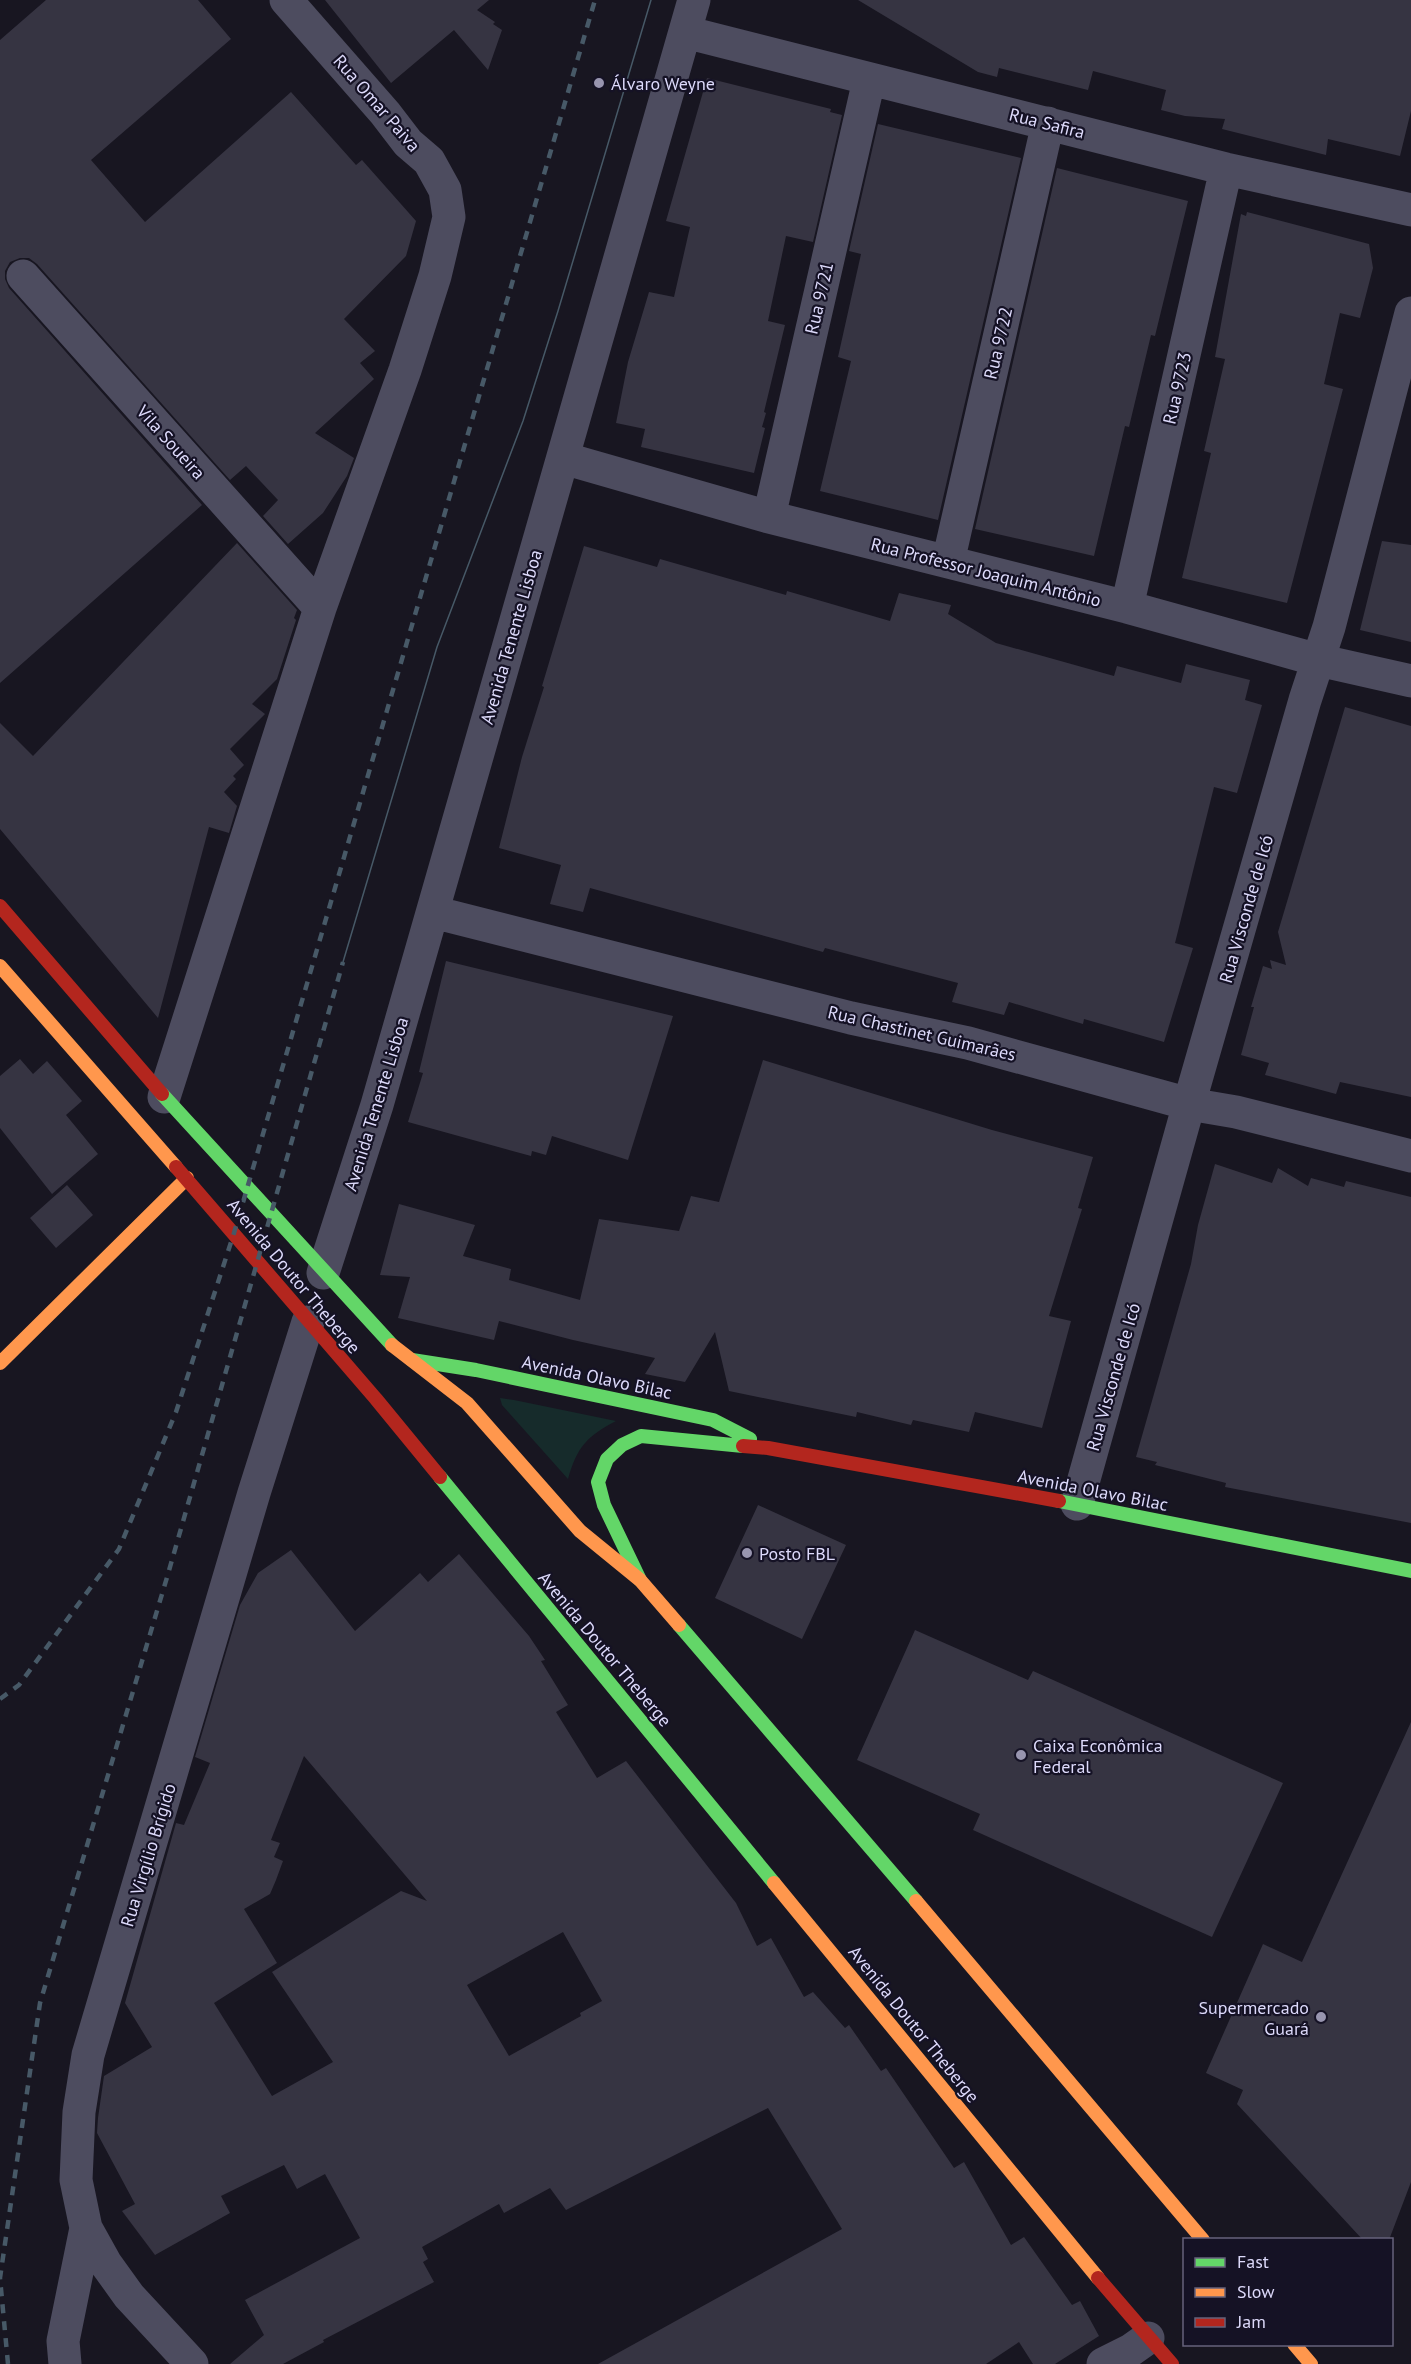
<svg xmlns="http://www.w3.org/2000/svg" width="1411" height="2364" viewBox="0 0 1411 2364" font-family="'PT Sans',sans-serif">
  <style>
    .green { fill: #162b2b }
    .building { fill: #363442; fill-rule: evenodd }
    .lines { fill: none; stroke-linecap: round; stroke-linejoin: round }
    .street { stroke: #4d4c5f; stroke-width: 33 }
    .fast { stroke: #63d668; stroke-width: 14 }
    .slow { stroke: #ff974d; stroke-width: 14 }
    .jam { stroke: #b3261e; stroke-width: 14 }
    .tram { stroke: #475967; stroke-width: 1.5 }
    .rail { stroke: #475967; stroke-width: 4.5; stroke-dasharray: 9 8; stroke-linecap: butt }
    .poi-dot { fill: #9895af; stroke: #151225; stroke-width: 2 }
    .labels { text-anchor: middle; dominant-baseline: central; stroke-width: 4.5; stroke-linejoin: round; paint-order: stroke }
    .poi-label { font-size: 18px; fill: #dddafb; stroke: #151225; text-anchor: start }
    .street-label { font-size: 18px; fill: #dddafb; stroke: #151225 }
  </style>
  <rect width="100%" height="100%" fill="#181621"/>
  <path class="green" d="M 500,1398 L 514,1400 L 616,1421 C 587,1436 577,1447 568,1479 L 502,1405 Z"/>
  <path class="building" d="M 46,0 L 198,0 L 231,39 L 91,160 L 145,222 L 291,92 L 356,165 L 362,160 L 416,221 L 406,256 L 344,319 L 375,351 L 360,363 L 374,379 L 315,433 L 354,458 L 347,476 L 323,513 L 288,544 L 263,516 L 278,500 L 246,466 L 230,480 L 37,264 L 29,258 L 20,258 L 10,262 L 5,271 L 5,279 L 9,288 L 202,505 L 0,683 L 0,40 Z
    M 325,0 L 489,0 L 477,10 L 495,22 L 493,24 L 502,30 L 488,70 L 454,30 L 391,83 Z
    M 858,0 L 1411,0 L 1411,111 L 1400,156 L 1328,139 L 1326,155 L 1222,129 L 1225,119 L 1185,116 L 1161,110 L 1166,90 L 1093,71 L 1088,90 L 999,68 L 997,77 L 978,72 Z
    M 707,78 L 831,109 L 830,112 L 842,115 L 813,242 L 786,236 L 768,321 L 785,325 L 764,412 L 766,413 L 762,427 L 765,428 L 754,473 L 641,447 L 645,429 L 616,423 L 628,362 L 649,292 L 674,297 L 690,227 L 666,221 Z
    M 878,124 L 1021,158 L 938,520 L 820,491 L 851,361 L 838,357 L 861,254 L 849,251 Z
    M 1057,168 L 1188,201 L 1155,336 L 1151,335 L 1129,427 L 1125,426 L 1094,556 L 975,529 Z
    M 1247,212 L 1369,244 L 1373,268 L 1360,318 L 1340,313 L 1324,384 L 1343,389 L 1287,603 L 1182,578 L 1211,453 L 1204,451 L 1225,359 L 1215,357 L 1241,214 L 1246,216 Z
    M 1382,541 L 1411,545 L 1411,642 L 1360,630 Z
    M 237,543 L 297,610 L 294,618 L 296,620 L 277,679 L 252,704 L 265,714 L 230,749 L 244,765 L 233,776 L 236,779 L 224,792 L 237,806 L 229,833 L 209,827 L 158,1018 L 0,829 L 0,723 L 33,756 Z
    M 584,546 L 657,567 L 660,559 L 786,595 L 787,591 L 890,621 L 899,593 L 951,605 L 948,614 L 996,643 L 1114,676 L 1117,666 L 1181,683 L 1186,664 L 1250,680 L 1245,700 L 1262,705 L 1237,793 L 1214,787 L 1175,943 L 1193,948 L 1164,1042 L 1084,1019 L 1083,1024 L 1009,1002 L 1004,1015 L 952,1002 L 958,983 L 825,948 L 823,952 L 590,888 L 583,912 L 550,904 L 561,865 L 499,848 L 522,757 L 544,687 L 542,686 Z
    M 1345,707 L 1411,726 L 1411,1097 L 1340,1082 L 1336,1094 L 1265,1075 L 1269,1063 L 1241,1055 L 1254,1007 L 1251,1007 L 1263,966 L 1272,969 L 1270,960 L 1286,965 L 1278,932 Z
    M 446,961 L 673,1016 L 628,1160 L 552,1136 L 546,1155 L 532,1151 L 531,1156 L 408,1122 L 423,1073 L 419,1072 Z
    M 20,1059 L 33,1074 L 47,1061 L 82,1101 L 66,1115 L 98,1154 L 52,1194 L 0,1128 L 0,1076 Z
    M 763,1060 L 992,1130 L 1093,1157 L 1078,1208 L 1082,1209 L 1049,1316 L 1071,1321 L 1042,1428 L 975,1412 L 969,1432 L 913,1420 L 911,1425 L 857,1412 L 856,1417 L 729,1391 L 715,1332 L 685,1382 L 645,1374 L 655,1358 L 573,1340 L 499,1321 L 494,1340 L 398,1318 L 410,1277 L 380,1275 L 399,1204 L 475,1225 L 463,1256 L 511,1269 L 509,1280 L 580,1300 L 599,1219 L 679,1231 L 691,1196 L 719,1202 Z
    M 1215,1164 L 1272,1183 L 1278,1168 L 1308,1186 L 1311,1178 L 1344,1187 L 1346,1181 L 1411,1197 L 1411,1523 L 1225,1487 L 1226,1483 L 1155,1465 L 1157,1462 L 1136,1457 L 1191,1264 L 1198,1225 Z
    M 67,1185 L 93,1215 L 56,1248 L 30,1218 Z
    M 758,1505 L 846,1545 L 802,1639 L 715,1598 Z
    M 291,1550 L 355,1631 L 420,1573 L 428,1582 L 459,1554 L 529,1636 L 545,1660 L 541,1661 L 568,1705 L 556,1712 L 597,1778 L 626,1761 L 736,1903 L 757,1946 L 771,1938 L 804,1997 L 813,1992 L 845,2028 L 849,2025 L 881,2071 L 886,2068 L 954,2168 L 964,2162 L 1011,2245 L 1024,2237 L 1072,2305 L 1080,2301 L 1099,2336 L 1055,2364 L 1033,2364 L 1019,2342 L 986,2364 L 598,2364 L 842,2229 L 768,2108 L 566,2210 L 550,2188 L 504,2213 L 499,2204 L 422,2247 L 428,2259 L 423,2262 L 434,2282 L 323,2340 L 324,2342 L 283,2364 L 230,2364 L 264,2335 L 245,2300 L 360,2238 L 325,2174 L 297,2189 L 284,2165 L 221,2196 L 230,2213 L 155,2255 L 122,2211 L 135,2204 L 97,2133 L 98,2118 L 104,2076 L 152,2047 L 125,2003 L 176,1823 L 184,1825 L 210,1763 L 195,1757 L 240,1605 L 258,1573 ZM 304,1756 L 427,1901 L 401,1891 L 272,1972 L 333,2062 L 272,2096 L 214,2003 L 277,1963 L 244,1909 L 270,1894 L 276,1880 L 283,1861 L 274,1857 L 280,1843 L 271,1840 ZM 563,1932 L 602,2001 L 580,2013 L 581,2016 L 509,2056 L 467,1985 Z
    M 915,1630 L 1028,1680 L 1033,1671 L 1283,1783 L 1212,1937 L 973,1830 L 980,1814 L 857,1760 Z
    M 1411,1722 L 1411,2182 L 1389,2240 L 1363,2240 L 1237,2104 L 1243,2090 L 1206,2073 L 1263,1944 L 1302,1962 Z"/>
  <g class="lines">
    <path class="street" d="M 685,32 L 1226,169 L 1411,210
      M 23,276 L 320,608
      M 563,458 L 769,517 L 1127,607 L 1318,660 L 1411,681
      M 769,517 L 869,80
      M 948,562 L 1048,123
      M 1127,607 L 1226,169
      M 433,912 L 851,1018 L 968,1043 L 1189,1104 L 1236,1112 L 1411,1156
      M 164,1097 L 320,608 L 405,370 L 435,276 L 449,217 L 445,190 L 429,161 L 408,143 L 385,113 L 286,0
      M 323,1273 L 377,1105 L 694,0
      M 1077,1504 L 1189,1104 L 1305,700 L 1329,627 L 1411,313
      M 65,2364 L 63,2341 L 86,2228
      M 192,2364 L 129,2296 L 106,2264 L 86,2228 L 76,2180 L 79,2112 L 88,2055 L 254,1493 L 308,1322
      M 1103,2364 L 1131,2350 L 1148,2338"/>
    <path class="fast" d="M 162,1094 L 392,1345
      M 412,1360 L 476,1370 L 713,1420 L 750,1439
      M 440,1477 L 774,1883
      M 1059,1501 L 1411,1571
      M 640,1580 L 604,1505 L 598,1482 L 607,1459 L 622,1445 L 641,1436 L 743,1446
      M 679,1625 L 916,1901"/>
    <path class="slow" d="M 0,966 L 176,1167
      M 392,1345 L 467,1403 L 580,1531 L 640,1580 L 679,1625
      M 0,1363 L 187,1178
      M 774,1883 L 1098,2278
      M 916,1901 L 1203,2240
      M 1294,2344 L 1311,2364"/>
    <path class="jam" d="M 0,906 L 162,1094
      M 176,1167 L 376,1399 L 440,1477
      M 743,1446 L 768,1448 L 1059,1501
      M 1098,2278 L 1172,2364"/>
    <path class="tram" d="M 343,962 L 437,647 L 523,421 L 558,311 L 651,0"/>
    <path class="rail" d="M 0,1699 L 19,1685 L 119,1549 L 176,1412 L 234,1233 L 595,0
      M 8,2364 L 0,2278 L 40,2003 L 168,1574 L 343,962"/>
  </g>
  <g class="poi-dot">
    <circle cx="599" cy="83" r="6"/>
    <circle cx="747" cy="1553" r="6"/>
    <circle cx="1021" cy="1755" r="6"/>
    <circle cx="1321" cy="2017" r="6"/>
  </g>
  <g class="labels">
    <g class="poi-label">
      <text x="611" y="83">Álvaro Weyne</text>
      <text x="759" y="1553">Posto FBL</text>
      <text x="1033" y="1745">Caixa Econômica<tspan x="1033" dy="21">Federal</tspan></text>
      <text x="1309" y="2007" text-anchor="end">Supermercado<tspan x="1309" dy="21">Guará</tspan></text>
    </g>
    <g class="street-label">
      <text transform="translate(377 103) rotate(49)">Rua Omar Paiva</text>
      <text transform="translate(1047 123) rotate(14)">Rua Safira</text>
      <text transform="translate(819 298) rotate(-77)">Rua 9721</text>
      <text transform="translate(998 343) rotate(-77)">Rua 9722</text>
      <text transform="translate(1177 388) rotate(-77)">Rua 9723</text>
      <text transform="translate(171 442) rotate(48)">Vila Soueira</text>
      <text transform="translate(986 572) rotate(14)">Rua Professor Joaquim Antônio</text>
      <text transform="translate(511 637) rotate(-74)">Avenida Tenente Lisboa</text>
      <text transform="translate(1246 909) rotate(-74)">Rua Visconde de Icó</text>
      <text transform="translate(922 1033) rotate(13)">Rua Chastinet Guimarães</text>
      <text transform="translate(376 1104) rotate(-73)">Avenida Tenente Lisboa</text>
      <text transform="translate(294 1276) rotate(50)">Avenida Doutor Theberge</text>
      <text transform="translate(597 1377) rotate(12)">Avenida Olavo Bilac</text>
      <text transform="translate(1113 1377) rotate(-74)">Rua Visconde de Icó</text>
      <text transform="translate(1093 1490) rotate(11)">Avenida Olavo Bilac</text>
      <text transform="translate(605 1649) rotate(50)">Avenida Doutor Theberge</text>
      <text transform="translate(148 1855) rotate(-73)">Rua Virgílio Brígido</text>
      <text transform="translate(914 2024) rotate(51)">Avenida Doutor Theberge</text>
    </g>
  </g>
  <rect x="1183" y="2238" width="210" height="108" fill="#151225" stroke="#65627b" stroke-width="1.5"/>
  <rect x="1195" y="2258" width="30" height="9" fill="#63d668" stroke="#65627b" stroke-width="1.5"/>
  <text x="1237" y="2268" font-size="18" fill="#dddafb">Fast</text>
  <rect x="1195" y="2288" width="30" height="9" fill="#ff974d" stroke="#65627b" stroke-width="1.5"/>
  <text x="1237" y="2298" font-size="18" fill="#dddafb">Slow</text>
  <rect x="1195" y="2318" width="30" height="9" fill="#b3261e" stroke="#65627b" stroke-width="1.5"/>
  <text x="1237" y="2328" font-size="18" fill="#dddafb">Jam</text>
</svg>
